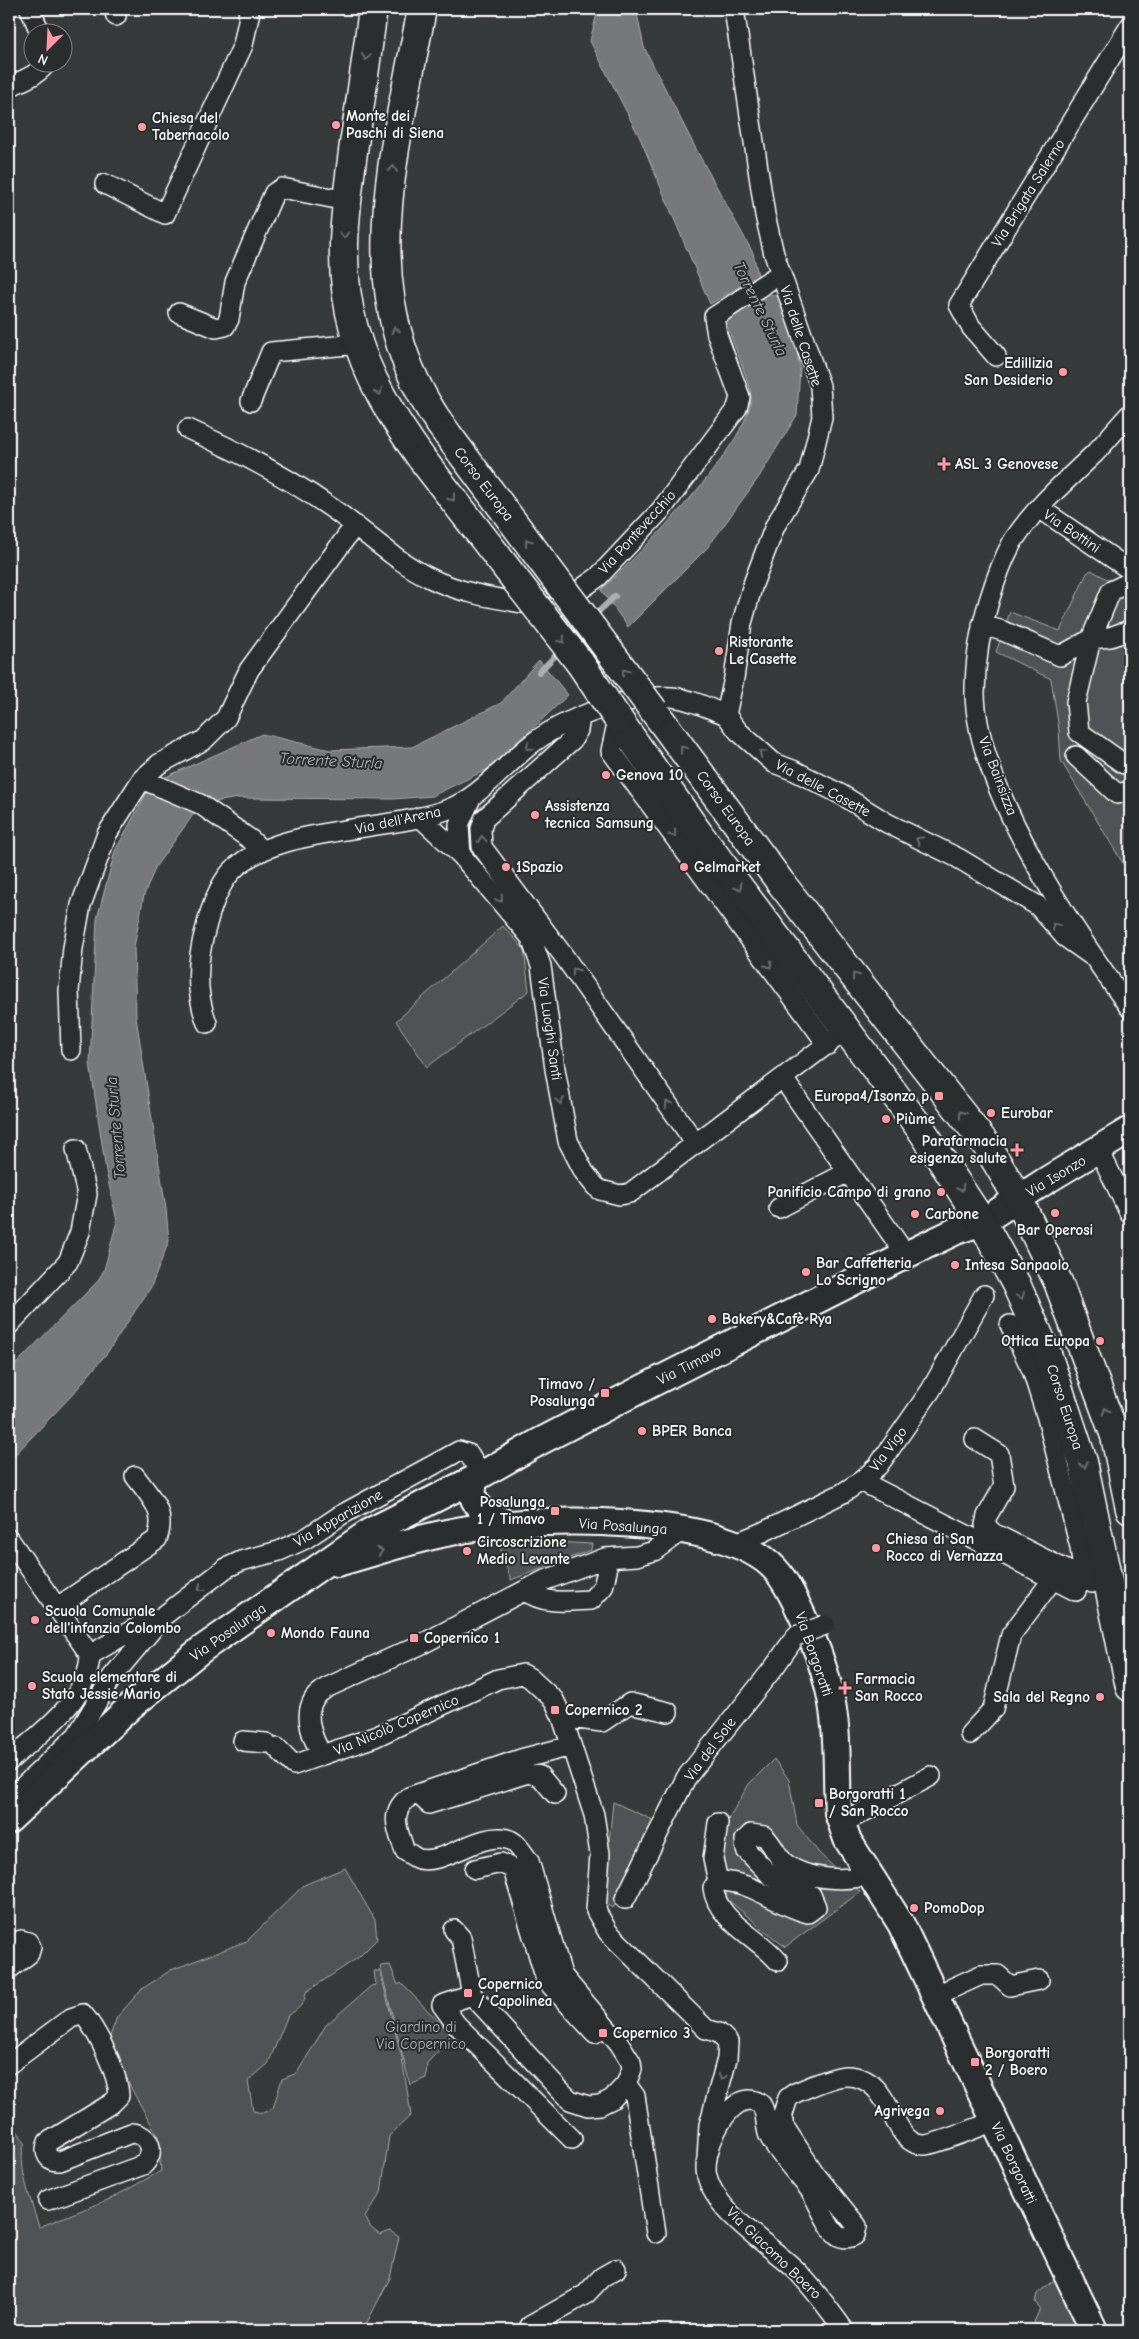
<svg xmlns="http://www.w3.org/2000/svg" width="1139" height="2339" viewBox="0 0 1139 2339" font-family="'Comic Neue',sans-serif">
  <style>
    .green { fill: #505354; stroke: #a8a9aa }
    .water { fill: #767879; stroke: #adaeaf }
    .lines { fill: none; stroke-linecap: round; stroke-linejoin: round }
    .stream { stroke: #adaeaf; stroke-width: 6 }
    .street-casing { stroke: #fff; stroke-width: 22 }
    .secondary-casing { stroke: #fff; stroke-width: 30 }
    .primary-casing { stroke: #fff; stroke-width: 31 }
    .street { stroke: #2a2d2e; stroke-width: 19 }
    .secondary { stroke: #2a2d2e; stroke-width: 26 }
    .primary { stroke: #2a2d2e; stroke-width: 28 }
    .street-bridge-casing { stroke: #fff; stroke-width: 22; stroke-linecap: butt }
    .primary-bridge-casing { stroke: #fff; stroke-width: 31; stroke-linecap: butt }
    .street-bridge { stroke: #2a2d2e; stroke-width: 19 }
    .primary-bridge { stroke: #2a2d2e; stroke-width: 28 }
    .oneway { stroke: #6a6c6d }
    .poi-dot { fill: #ff9aa2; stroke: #2a2d2e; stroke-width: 2 }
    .labels { text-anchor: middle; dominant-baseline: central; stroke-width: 4; stroke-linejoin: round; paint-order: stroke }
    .poi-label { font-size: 15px; font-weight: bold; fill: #fff; stroke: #2a2d2e; text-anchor: start }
    .street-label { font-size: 15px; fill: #fff; stroke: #2a2d2e }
    .park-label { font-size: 15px; fill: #b0b2b2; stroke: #2a2d2e }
    .water-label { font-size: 16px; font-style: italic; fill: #b4b5b5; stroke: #2a2d2e }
  </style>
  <rect width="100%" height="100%" fill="#373a3b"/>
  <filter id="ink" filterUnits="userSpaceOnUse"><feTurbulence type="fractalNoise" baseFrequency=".02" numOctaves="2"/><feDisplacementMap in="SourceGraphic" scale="10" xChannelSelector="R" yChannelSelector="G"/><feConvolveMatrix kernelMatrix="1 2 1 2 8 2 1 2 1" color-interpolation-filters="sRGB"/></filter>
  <g filter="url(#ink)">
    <path class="green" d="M 1091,570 L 1130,592 L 1130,875 L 1061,761 L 1059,729 L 1051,679 L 996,652 L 1010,612 L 1060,631 L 1087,573 Z
      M 503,926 L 524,949 L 529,991 L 427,1067 L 396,1021 Z
      M 497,1539 L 592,1544 L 591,1550 L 511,1580 Z
      M 774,1759 L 789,1780 L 797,1825 L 819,1853 L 860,1892 L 785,1947 L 728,1900 L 721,1875 L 723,1828 L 749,1784 Z
      M 613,1802 L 655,1821 L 613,1908 L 603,1901 Z
      M 345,1868 L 375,1920 L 377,1939 L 359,1957 L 306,1992 C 305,2004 298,2010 288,2015 L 268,2064 L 248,2081 L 253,2111 L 263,2113 L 273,2108 L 282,2079 L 297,2073 L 326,2025 L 371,1986 L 376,1985 L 374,1971 L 380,1971 L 402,2058 L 411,2115 L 389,2136 L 381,2193 L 365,2217 L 371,2228 L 380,2235 L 390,2231 L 399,2237 L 390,2278 L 363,2330 L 9,2330 L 9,2118 L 25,2143 C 15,2160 33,2207 39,2227 L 110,2199 L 161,2171 L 158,2136 L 133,2092 L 109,2039 L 117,2017 L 142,1989 L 171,1970 L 247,1941 L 304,1885 Z
      M 390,1965 L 398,1985 L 401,1983 L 451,2034 L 450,2039 L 427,2063 L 426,2078 L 410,2085 L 380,1966 Z
      M 1055,2279 L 1080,2330 L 1037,2330 L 1034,2322 L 1040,2309 L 1035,2302 L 1037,2294 Z"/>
    <path class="water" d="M 598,9 L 636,9 L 644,47 L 697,151 L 753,253 L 758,276 L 710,304 L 640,138 L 590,41 Z
      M 770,294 L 778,296 L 793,332 L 800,368 L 797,415 L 759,477 L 708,547 L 628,627 L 601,590 C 639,554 749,447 751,397 C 751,385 730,335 725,321 Z
      M 539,660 L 568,695 L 492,767 L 432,796 L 393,799 L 239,798 L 201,804 L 156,866 L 144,895 L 134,947 L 136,1017 L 166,1209 L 169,1241 L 151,1287 L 107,1353 L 73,1394 L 9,1461 L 9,1371 L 97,1282 L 104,1270 L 117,1221 L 106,1171 L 90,1063 L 97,919 L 115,851 L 152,783 L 262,734 L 330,750 L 412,747 L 501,703 Z"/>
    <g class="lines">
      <path class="stream" d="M 593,617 L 615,596
        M 539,672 L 562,649"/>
      <g class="street-casing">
        <path id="street" d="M 30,9 L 40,32
          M 114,9 L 116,16
          M 734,9 L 765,215 L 774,254 L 820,386 L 822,417 L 809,470 L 775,526 L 753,584 L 742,623 L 734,678 L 726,715 L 738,731 L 774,763 L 795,771 L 842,795 L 887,823 L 958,858 L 1038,906 L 1065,937 L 1092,956
          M 9,87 C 22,80 39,75 47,62
          M 105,184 L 165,214 L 243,45 L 249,16 L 248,9
          M 179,313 L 216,328 L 225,326 L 229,319 L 235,282 L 274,193 L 282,188 L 346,201
          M 996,356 L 971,327 L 959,305 L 1130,26
          M 251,401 L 271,352 L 359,344
          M 1130,414 C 1118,427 1107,440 1095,453 C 1066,481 1035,507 1013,541 C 1003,559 995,581 989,601 C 980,630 975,662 975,694 C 977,789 1075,933 1130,1008
          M 188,429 C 237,451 286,476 330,507 C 364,530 394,561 432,579 C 469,597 513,600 553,609 L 598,577 L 661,510 L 737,408 L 740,397 L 717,335 L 714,317 L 781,273
          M 1039,508 L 1130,570
          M 982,625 L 1003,631 L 1060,656 L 1091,639 L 1111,591 L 1130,582
          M 1130,630 L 1110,637 L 1091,639 L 1076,702 L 1079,732 L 1124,764 L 1130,765
          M 580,718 L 578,730 L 572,740 L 484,819 L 481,829 L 482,847 L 563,955 L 696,1144
          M 618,719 L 611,751 L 828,1045
          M 1076,756 L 1117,794 L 1130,791
          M 142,779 L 200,804 L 251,840 L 262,851
          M 471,798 L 459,825 L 461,855 L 531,938 L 541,966 L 555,1069 L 568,1141 L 584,1172 L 595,1186 L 600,1190 L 620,1195 L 630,1193 L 846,1030
          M 420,817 L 461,855
          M 207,1023 C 195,992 197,958 206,927 C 210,910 219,885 231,872 C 272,826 388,832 446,810 C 479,798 502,768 529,746 C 562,719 629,694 672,697 C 691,699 708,708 726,715
          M 71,1050 L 69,991 L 73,948 L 81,905 L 107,834 L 142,779 L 159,764 L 204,740 L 226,718 L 249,670 L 355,525
          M 784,1080 L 906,1255
          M 1099,1150 L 1130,1214
          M 779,1208 L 848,1172
          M 9,1325 L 68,1262 L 80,1232 L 87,1194 L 76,1149
          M 1010,1325 L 1032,1370 L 1047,1418 L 1080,1547 L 1084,1579
          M 975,1439 L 999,1454 L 1004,1486 L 987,1516 L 985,1525 L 993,1533 L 1092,1583
          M 861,1481 L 1076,1591
          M 681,1531 L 654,1551 L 637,1556 L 605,1558 L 543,1581 L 422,1644 L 326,1688 C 322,1691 316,1695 314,1699 C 303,1716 313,1740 322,1755 L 375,1737 L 498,1679 L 523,1674 L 530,1678 L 554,1700 L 562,1717 L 594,1815 L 600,1854 L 596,1911 L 608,1932 L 706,2029 L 719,2033 L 728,2042 L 727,2059 L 709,2125 L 707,2159
          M 9,1539 L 90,1655 C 88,1702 40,1732 9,1761
          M 736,1543 L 763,1532 L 843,1493 L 861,1481 L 878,1466 L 931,1390 L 984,1295
          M 525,1591 C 546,1605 566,1601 591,1600 L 603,1587 L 607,1571
          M 56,1608 L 157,1539 C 167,1511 151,1498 135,1476
          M 90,1655 L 141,1625 L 162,1617 L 226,1568 L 241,1561 L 279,1551 L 305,1539 L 341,1515 L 459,1451 L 469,1454 L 481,1474
          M 562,1717 L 602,1722 L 630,1703 L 668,1712
          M 970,1734 L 993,1709 L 1011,1635 L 1053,1579
          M 243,1741 L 266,1743
          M 277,1748 L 294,1765 L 322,1755
          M 418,1794 L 429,1804 L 528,1773 L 540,1776 L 555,1794
          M 9,1800 L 77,1735 L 112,1677 L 160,1620
          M 852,1818 L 931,1776
          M 475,1869 L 501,1863 L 513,1869 L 546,1980 L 595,2033
          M 718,1881 L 713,1859 L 718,1823
          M 625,1899 L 686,1778 L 775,1666 L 796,1636
          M 454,1930 L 461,1938 L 472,1995 L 560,2090 L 570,2100 L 588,2106 L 600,2105 L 612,2099 L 626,2084 L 632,2069 L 631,2062 L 619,2043 L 562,1975 L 529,1861 C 523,1854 517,1841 507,1839 C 479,1832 445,1865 419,1859 C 415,1858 409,1853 405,1851 C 398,1831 388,1813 409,1797 L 521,1759 L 571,1746
          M 9,1950 L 21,1940 L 28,1942 L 31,1947 L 29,1954 L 9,1969
          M 778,1961 C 758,1937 717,1921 713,1888 L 718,1881 C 754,1881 775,1905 808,1913 L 816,1907 L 811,1895 L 790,1887 L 770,1875 L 746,1850 L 745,1840 L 751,1834 L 764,1836 C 773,1844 777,1857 786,1864 C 807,1880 847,1882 870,1874
          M 472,1995 L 442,2005 L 456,2024 L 572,2139
          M 937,1995 L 981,1975 L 998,1975 L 1010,1986 L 1039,1980
          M 9,2064 L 71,2018 L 83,2014 C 98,2032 118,2073 119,2096 L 112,2103 L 48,2142 C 43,2153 48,2162 60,2161 L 131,2133 C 150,2134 157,2152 143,2165 L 48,2200
          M 626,2084 L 635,2096 L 656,2233
          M 529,2330 L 530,2326 L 586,2294 L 602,2277 L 616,2269
          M 844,2330 C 829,2309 815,2290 797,2271 C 770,2245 716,2213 707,2176 C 701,2154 724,2101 749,2100 C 754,2100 760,2102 762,2106 C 767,2114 765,2127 769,2136 C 779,2155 797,2173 810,2190 C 818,2202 827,2225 835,2233 C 840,2239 849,2239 855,2235 L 857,2226 L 815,2174 L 783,2125 L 783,2114 L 788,2098 L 795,2093 C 807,2088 833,2076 846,2076 C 896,2076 888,2146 925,2145 C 938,2144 980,2126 995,2121"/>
      </g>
      <g class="secondary-casing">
        <path id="secondary" d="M 474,1479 C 474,1483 472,1490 473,1495 C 476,1511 495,1518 509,1524
          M 337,1563 C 380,1551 423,1536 468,1529 C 539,1517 724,1513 775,1569 C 787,1582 794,1599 802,1615 C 813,1638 823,1664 829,1689 C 839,1729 836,1773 838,1813 L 847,1839 L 901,1924 L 1094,2330
          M 9,1820 L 131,1706 L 202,1649 L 371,1531 L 474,1479 L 539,1442 L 651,1384 L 906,1255 L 956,1231 L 982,1222 L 1047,1180 L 1130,1130"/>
      </g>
      <g class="primary-casing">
        <path id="primary" d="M 373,9 C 367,54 361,99 354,144 C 346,206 336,267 354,329 C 367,377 393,419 422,459
          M 422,9 C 394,157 347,302 448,435
          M 654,711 L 781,883 L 987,1146 L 1018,1198 L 1058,1282 L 1115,1436 L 1130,1509
          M 618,719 L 699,834 L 923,1132 L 982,1222 L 1016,1284 L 1047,1354 L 1083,1462 L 1130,1687"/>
      </g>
      <use href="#street" class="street"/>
      <use href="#secondary" class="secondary"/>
      <use href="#primary" class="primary"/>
      <g class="street-bridge-casing">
        <path id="street-bridge" d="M 796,1636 L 825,1625"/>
      </g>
      <g class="primary-bridge-casing">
        <path id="primary-bridge" d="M 448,435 L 654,711
          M 422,459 L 580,663 L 618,719"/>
      </g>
      <use href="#street-bridge" class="street-bridge"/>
      <use href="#primary-bridge" class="primary-bridge"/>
    </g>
    <defs><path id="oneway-chevron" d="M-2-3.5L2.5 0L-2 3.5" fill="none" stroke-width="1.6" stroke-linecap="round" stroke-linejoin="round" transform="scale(1.25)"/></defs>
    <g class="oneway">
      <use href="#oneway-chevron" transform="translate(366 57) rotate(98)"/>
      <use href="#oneway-chevron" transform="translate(393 169) rotate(-84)"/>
      <use href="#oneway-chevron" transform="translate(344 235) rotate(91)"/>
      <use href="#oneway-chevron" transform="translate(395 330) rotate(-104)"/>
      <use href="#oneway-chevron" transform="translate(379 392) rotate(63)"/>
      <use href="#oneway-chevron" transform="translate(452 498) rotate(52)"/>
      <use href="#oneway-chevron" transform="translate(528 542) rotate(-127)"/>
      <use href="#oneway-chevron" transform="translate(562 640) rotate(52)"/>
      <use href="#oneway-chevron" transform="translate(625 672) rotate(-127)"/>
      <use href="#oneway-chevron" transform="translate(529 747) rotate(141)"/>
      <use href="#oneway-chevron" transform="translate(683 749) rotate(-127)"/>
      <use href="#oneway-chevron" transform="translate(762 753) rotate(-141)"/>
      <use href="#oneway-chevron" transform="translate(673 834) rotate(54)"/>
      <use href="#oneway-chevron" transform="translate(482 839) rotate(-95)"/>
      <use href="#oneway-chevron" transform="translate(919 840) rotate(-153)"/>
      <use href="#oneway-chevron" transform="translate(739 887) rotate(53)"/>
      <use href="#oneway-chevron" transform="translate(500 899) rotate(51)"/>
      <use href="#oneway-chevron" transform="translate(1055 926) rotate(-130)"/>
      <use href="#oneway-chevron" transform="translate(769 965) rotate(55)"/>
      <use href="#oneway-chevron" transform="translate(575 971) rotate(-125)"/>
      <use href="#oneway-chevron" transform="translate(855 976) rotate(-128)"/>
      <use href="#oneway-chevron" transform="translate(560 1101) rotate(81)"/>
      <use href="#oneway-chevron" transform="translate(668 1104) rotate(-125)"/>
      <use href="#oneway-chevron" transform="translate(962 1114) rotate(-128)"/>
      <use href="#oneway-chevron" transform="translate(961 1188) rotate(57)"/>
      <use href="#oneway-chevron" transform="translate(1021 1296) rotate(66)"/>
      <use href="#oneway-chevron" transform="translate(1106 1411) rotate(-110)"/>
      <use href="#oneway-chevron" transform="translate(1084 1465) rotate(76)"/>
      <use href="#oneway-chevron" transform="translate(380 1551) rotate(-16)"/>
      <use href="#oneway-chevron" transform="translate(201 1588) rotate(141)"/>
      <use href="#oneway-chevron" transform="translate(722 2077) rotate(105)"/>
    </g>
  </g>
  <g class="poi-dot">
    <circle cx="336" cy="125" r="5"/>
    <circle cx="142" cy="127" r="5"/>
    <circle cx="1063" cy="372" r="5"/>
    <path d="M941.5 456.5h5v5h5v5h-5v5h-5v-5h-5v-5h5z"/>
    <circle cx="719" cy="651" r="5"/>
    <circle cx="606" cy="775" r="5"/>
    <circle cx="535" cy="815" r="5"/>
    <circle cx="506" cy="867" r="5"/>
    <circle cx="684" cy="867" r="5"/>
    <rect x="934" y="1091" width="10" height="10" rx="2.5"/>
    <circle cx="991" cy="1113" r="5"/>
    <circle cx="886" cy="1119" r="5"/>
    <path d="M1014.5 1142.5h5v5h5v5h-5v5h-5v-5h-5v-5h5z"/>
    <circle cx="941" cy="1192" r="5"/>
    <circle cx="1055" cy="1213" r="5"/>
    <circle cx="915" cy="1214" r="5"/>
    <circle cx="955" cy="1265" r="5"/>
    <circle cx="806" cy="1272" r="5"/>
    <circle cx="712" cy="1319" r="5"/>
    <circle cx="1100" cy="1341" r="5"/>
    <rect x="600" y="1388" width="10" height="10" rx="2.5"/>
    <circle cx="642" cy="1431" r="5"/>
    <rect x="550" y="1506" width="10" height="10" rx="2.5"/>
    <circle cx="876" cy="1548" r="5"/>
    <circle cx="467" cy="1551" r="5"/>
    <circle cx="35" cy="1620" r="5"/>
    <circle cx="271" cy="1633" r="5"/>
    <rect x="409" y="1633" width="10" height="10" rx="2.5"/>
    <circle cx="32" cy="1686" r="5"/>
    <path d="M842.5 1680.5h5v5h5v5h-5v5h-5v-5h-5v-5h5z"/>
    <circle cx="1100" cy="1697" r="5"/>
    <rect x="550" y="1705" width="10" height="10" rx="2.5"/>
    <rect x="814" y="1798" width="10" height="10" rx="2.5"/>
    <circle cx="914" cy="1908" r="5"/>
    <rect x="463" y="1988" width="10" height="10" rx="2.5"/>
    <rect x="598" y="2028" width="10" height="10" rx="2.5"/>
    <rect x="970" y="2057" width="10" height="10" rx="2.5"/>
    <circle cx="940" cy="2111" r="5"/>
  </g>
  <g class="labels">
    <g class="poi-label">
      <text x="346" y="116">Monte dei<tspan x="346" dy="17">Paschi di Siena</tspan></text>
      <text x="152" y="118">Chiesa del<tspan x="152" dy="17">Tabernacolo</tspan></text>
      <text x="1053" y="363" text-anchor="end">Edillizia<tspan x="1053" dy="17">San Desiderio</tspan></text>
      <text x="955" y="464">ASL 3 Genovese</text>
      <text x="729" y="642">Ristorante<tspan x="729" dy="17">Le Casette</tspan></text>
      <text x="616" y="775">Genova 10</text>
      <text x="545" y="806">Assistenza<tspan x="545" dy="17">tecnica Samsung</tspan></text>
      <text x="516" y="867">1Spazio</text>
      <text x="694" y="867">Gelmarket</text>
      <text x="929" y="1096" text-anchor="end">Europa4/Isonzo p</text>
      <text x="1001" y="1113">Eurobar</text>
      <text x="896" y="1119">Piùme</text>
      <text x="1007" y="1141" text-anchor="end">Parafarmacia<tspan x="1007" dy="17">esigenza salute</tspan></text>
      <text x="931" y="1192" text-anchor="end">Panificio Campo di grano</text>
      <text x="925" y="1214">Carbone</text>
      <text x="1055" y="1230" text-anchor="middle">Bar Operosi</text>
      <text x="816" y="1263">Bar Caffetteria<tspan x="816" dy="17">Lo Scrigno</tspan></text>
      <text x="965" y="1265">Intesa Sanpaolo</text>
      <text x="722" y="1319">Bakery&amp;Cafè Rya</text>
      <text x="1090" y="1341" text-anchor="end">Ottica Europa</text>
      <text x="595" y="1384" text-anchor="end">Timavo /<tspan x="595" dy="17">Posalunga</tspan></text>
      <text x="652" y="1431">BPER Banca</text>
      <text x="545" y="1502" text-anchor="end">Posalunga<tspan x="545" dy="17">1 / Timavo</tspan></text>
      <text x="886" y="1539">Chiesa di San<tspan x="886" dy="17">Rocco di Vernazza</tspan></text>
      <text x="477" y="1542">Circoscrizione<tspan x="477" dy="17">Medio Levante</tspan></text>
      <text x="45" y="1611">Scuola Comunale<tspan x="45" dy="17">dell'infanzia Colombo</tspan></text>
      <text x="281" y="1633">Mondo Fauna</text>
      <text x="424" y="1638">Copernico 1</text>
      <text x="42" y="1677">Scuola elementare di<tspan x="42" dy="17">Stato Jessie Mario</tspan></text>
      <text x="855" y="1679">Farmacia<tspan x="855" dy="17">San Rocco</tspan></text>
      <text x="1090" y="1697" text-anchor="end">Sala del Regno</text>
      <text x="565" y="1710">Copernico 2</text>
      <text x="829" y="1794">Borgoratti 1<tspan x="829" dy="17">/ San Rocco</tspan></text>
      <text x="924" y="1908">PomoDop</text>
      <text x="478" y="1984">Copernico<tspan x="478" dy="17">/ Capolinea</tspan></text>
      <text x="613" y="2033">Copernico 3</text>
      <text x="985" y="2053">Borgoratti<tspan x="985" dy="17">2 / Boero</tspan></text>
      <text x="930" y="2111" text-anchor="end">Agrivega</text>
    </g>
    <g class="street-label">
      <text transform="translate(1028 193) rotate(-58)">Via Brigata Salerno</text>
      <text transform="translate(801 336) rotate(72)">Via delle Casette</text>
      <text transform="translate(484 484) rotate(53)">Corso Europa</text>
      <text transform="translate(1072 531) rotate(34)">Via Bottini</text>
      <text transform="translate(637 532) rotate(-48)">Via Pontevecchio</text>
      <text transform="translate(998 776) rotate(69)">Via Bainsizza</text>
      <text transform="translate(823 788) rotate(28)">Via delle Casette</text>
      <text transform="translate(726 808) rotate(54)">Corso Europa</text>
      <text transform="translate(398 820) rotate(-12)">Via dell'Arena</text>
      <text transform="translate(550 1029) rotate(82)">Via Luoghi Santi</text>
      <text transform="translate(1056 1176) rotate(-31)">Via Isonzo</text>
      <text transform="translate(689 1365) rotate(-27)">Via Timavo</text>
      <text transform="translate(1065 1407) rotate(72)">Corso Europa</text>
      <text transform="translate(888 1449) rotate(-53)">Via Vigo</text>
      <text transform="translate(338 1518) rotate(-30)">Via Apparizione</text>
      <text transform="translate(623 1526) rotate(4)">Via Posalunga</text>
      <text transform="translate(228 1632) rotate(-35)">Via Posalunga</text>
      <text transform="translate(814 1654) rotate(71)">Via Borgoratti</text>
      <text transform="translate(396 1725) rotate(-23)">Via Nicolò Copernico</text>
      <text transform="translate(710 1749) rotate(-53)">Via del Sole</text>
      <text transform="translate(1014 2163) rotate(65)">Via Borgoratti</text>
      <text transform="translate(774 2253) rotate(44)">Via Giacomo Boero</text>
    </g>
    <g class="park-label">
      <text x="421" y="2027">Giardino di<tspan x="421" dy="17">Via Copernico</tspan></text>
    </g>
    <g class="water-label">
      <text transform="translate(760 309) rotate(64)">Torrente Sturla</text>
      <text transform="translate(331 761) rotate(3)">Torrente Sturla</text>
      <text transform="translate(116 1128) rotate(-95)">Torrente Sturla</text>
    </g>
  </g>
  <rect width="1139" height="2339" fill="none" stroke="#2a2d2e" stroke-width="30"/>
  <rect x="15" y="15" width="1109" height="2309" fill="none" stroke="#fff" stroke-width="2" filter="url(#ink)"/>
  <g transform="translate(48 48) rotate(204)"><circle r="24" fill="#2a2d2e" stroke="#7f8182"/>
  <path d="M0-4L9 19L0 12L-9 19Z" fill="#ff9aa2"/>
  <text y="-8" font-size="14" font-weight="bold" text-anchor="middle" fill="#ffffff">N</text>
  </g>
</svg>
